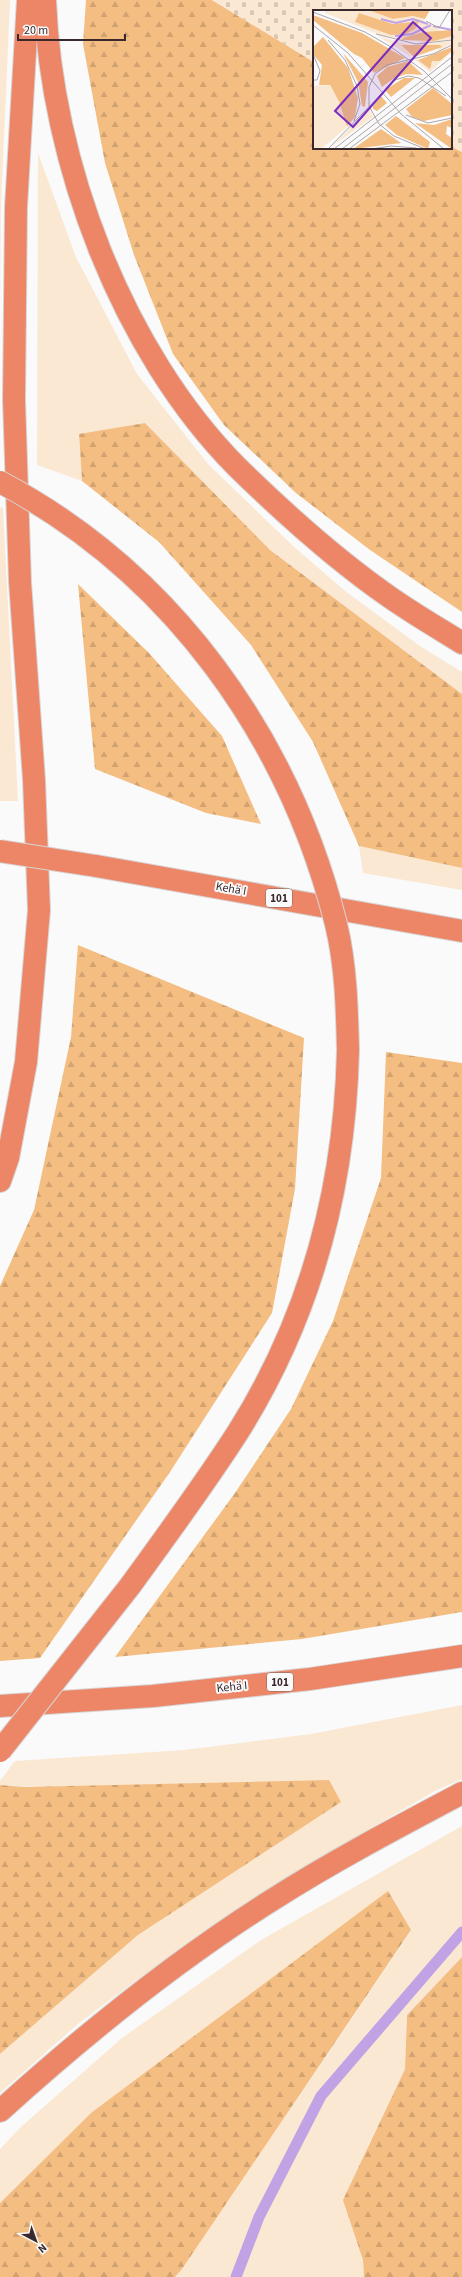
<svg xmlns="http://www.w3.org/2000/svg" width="462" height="2277" viewBox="0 0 462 2277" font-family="'Source Sans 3',sans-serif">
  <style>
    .green { fill: #fbe8d3 }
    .forest { fill: url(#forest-firs) }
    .cemetery { fill: url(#cemetery-stones) }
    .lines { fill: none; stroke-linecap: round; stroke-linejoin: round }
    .stream { stroke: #c1a2e4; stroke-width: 11 }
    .highway-casing { stroke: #d8d4d5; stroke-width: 24 }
    .highway { stroke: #ed8666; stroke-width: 22 }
    .highway-bridge-casing { stroke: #d8d4d5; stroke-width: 24; stroke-linecap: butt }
    .highway-bridge { stroke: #ed8666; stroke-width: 22 }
    .labels { text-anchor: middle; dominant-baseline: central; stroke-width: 4; stroke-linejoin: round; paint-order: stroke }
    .shield { fill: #fafafa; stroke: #74686a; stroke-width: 1 }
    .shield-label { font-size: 11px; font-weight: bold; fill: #3a292c }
    .street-label { font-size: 12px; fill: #3a292c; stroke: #fafafa }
    .inset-river { fill: none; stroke: #c1a2e4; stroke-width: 2 }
    .inset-road { fill: none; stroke: #ada6a8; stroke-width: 1 }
    .view { fill: #7b2cbf; fill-opacity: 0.15; stroke: #7b2cbf; stroke-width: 2 }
    .inset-edge { fill: none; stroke: #3a292c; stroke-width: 2 }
  </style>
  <defs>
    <pattern id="forest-firs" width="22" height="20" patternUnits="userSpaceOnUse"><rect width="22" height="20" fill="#f4be83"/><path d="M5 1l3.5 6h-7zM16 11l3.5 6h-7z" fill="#d2a371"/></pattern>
    <pattern id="cemetery-stones" width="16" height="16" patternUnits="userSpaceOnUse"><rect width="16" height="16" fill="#fbe8d3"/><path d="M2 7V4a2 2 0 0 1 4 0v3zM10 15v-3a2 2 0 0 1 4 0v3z" fill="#d8c7b5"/></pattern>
  </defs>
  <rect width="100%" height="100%" fill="#fafafa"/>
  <path class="green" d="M 0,0 L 10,0 L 1,206 L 0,303 Z
    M 38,153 L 76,257 L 137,374 L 208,464 L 293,546 L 345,591 L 420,646 L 462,672 L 462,694 L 270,550 L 145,423 L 79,435 L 82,481 L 37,465 Z
    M 0,507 L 3,508 L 18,801 L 0,801 Z
    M 359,846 L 462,868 L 462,890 L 363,873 Z
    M 462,1705 L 462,1779 L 433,1792 L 339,1847 L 206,1929 L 79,2023 L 0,2093 L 0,2054 L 138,1935 L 340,1802 L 0,1785 L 0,1781 L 15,1761 L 184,1750 L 311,1734 Z
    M 462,1826 L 462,1957 L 407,2015 L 405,2069 L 368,2146 L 363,2260 L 364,2277 L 175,2277 L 182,2269 L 411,1931 L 91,2113 L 0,2203 L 0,2149 L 21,2127 L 122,2038 L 261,1940 Z"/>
  <path class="forest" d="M 86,0 L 212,0 L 314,62 L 314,148 L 451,148 L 451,146 L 462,152 L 462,612 L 370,550 L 296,493 L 224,425 L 173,354 L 134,255 L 105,163 L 83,44 Z
    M 145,423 L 270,550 L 462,694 L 462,868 L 359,846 L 313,742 L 251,645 L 159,542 L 82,481 L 79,434 Z
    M 78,584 L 149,653 L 222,736 L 261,824 L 206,813 L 95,769 Z
    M 78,945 L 304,1038 L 295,1189 L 272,1313 L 170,1472 L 40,1658 L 0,1661 L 0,1286 L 34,1210 L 71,1037 Z
    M 386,1052 L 462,1063 L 462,1612 L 302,1639 L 115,1657 L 235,1493 L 291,1409 L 333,1321 L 381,1178 Z
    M 329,1780 L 341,1802 L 138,1935 L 0,2054 L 0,1785 L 26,1787 Z
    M 388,1891 L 411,1930 L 182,2269 L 175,2277 L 0,2277 L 0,2203 L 91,2113 Z
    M 462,1957 L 462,2277 L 364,2277 L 363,2260 L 343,2200 L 405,2069 L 407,2015 Z"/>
  <path class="cemetery" d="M 212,0 L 462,0 L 462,152 L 451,146 L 451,11 L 314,11 L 314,62 Z"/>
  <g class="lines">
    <path class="stream" d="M 236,2277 L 259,2217 L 321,2096 L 462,1932"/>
    <g class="highway-casing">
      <path id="highway" d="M 45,0 C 51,162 122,351 237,467 C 285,514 336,560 391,598 C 414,614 438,628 462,643
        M 96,866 L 462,931
        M 0,1181 L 8,1158 L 26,1062 L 39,910 L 34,780 L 20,582 L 14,400 L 16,207 L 28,0
        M 130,1586 C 167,1535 204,1485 238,1432 C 311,1316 345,1186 348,1050
        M 0,1706 L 153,1696 L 310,1679 L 462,1656
        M 0,2111 C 85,2034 175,1961 272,1900 C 333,1861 398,1827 462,1793"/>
    </g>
    <use href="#highway" class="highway"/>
    <g class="highway-bridge-casing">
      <path id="highway-bridge" d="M 0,482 C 172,573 289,737 336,924 C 346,965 347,1009 348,1050
        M 0,851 L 96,866
        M 0,1751 L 130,1586"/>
    </g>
    <use href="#highway-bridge" class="highway-bridge"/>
  </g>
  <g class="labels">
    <g class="shield">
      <rect x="266" y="889" width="26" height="18" rx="3"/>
      <rect x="267" y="1673" width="26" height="18" rx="3"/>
    </g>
    <g class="shield-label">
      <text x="279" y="898">101</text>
      <text x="280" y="1682">101</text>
    </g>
    <g class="street-label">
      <text transform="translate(231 889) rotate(10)">Kehä I</text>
      <text transform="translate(232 1687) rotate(-6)">Kehä I</text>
    </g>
  </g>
  <g transform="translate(313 10)">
    <rect width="139" height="139" fill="#fafafa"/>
    <path d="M 12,0 L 55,0 L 81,9 L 100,6 L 112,9 L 110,12 L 128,20 L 90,28 L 121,31 L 139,26 L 139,29 L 112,33 L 67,25 L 12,3 ZM 46,3 L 80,14 L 100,10 L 105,13 L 102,19 L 93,24 ZM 65,26 L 98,35 L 139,31 L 139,33 L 125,41 L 127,35 L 88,35 L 100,48 ZM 139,41 L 117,62 L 101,49 L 127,51 ZM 56,99 L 60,107 L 18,137 Z" fill="#fbe8d3" fill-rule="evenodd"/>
    <path d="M 55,0 L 117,0 L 112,9 L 100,6 L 80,9 ZM 46,3 L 80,14 L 106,11 L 102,19 L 93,24 L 78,25 L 42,12 ZM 0,5 L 49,23 L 92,48 L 61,63 L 49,48 L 41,44 L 0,10 ZM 139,20 L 139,26 L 121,31 L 89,30 L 90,28 L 110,22 ZM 10,27 L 35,58 L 45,88 L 42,107 L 34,117 L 26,92 L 17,75 L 6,75 L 9,55 L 0,44 L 0,37 ZM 88,35 L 127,35 L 129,37 L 101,47 ZM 139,37 L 139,41 L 127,51 L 119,51 L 117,59 L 105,50 ZM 30,43 L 55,72 L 52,97 L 49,96 L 45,72 ZM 95,51 L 110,65 L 93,64 L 80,69 L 69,77 L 64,66 L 74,57 ZM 91,68 L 102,68 L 78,87 L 72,80 ZM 120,78 L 139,94 L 139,105 L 111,111 L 99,107 L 93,99 ZM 68,86 L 74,93 L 64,101 L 60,99 L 60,96 ZM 83,106 L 117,132 L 115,139 L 84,125 L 72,115 ZM 139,109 L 139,118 L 134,116 L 133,124 L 139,128 L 139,139 L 102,113 L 121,115 ZM 68,119 L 88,133 L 40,139 Z" fill="#f4be83"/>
    <path d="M 17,75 L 26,92 L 34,117 L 8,139 L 0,139 L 0,76 Z" fill="#fbe8d3"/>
    <path class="inset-river" d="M 68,9 L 83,13 L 100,9 L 115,14M 120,16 L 139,20M 82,26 L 99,24 L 118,15"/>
    <path class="inset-road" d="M 0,2 L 52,22 L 78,37 L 111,61 L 139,89M 113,11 L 126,18 L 137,0M 0,15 L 35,43 L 88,104 L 131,139M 63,24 L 103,34 L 139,30M 15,30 L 32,50 L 44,76 L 47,94 L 41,111M 0,44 L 7,61 L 4,70 L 0,70M 93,105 L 115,113 L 139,108M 15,139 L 82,70 L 95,66 L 106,68 L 133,86M 21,139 L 139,47M 29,139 L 139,54M 36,139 L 139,62M 58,139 L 78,136 L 103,138M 112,139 L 81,126 L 66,114 L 56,96 L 56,77 L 62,64 L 74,55 L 120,44 L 139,35"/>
    <path class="view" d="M 100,12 L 118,28 L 40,117 L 22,101 Z"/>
    <rect width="139" height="139" class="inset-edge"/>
  </g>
  <g transform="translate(36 2241) rotate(139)" stroke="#fafafa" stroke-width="3" paint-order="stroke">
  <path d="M0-3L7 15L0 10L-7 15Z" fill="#3a292c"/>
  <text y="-6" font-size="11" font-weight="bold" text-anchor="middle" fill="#3a292c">N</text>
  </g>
  <path d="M18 34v6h107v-6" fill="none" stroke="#3a292c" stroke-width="2"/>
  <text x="24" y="34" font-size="12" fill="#3a292c" stroke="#fafafa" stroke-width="3" paint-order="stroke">20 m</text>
</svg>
